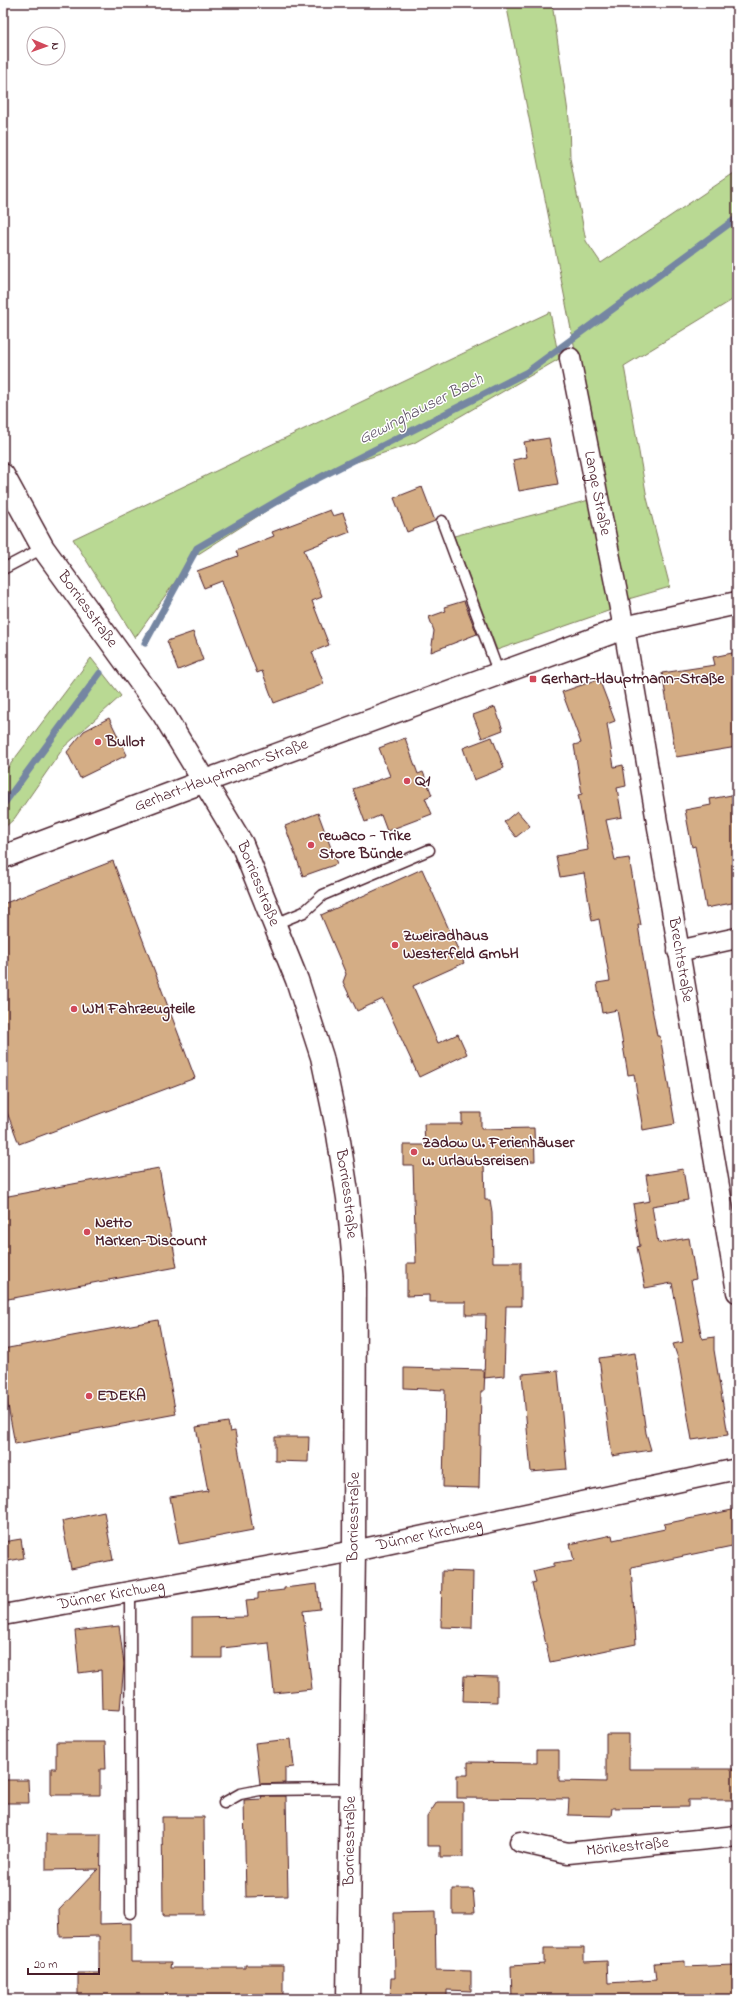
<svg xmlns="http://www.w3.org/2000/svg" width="740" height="2002" viewBox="0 0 740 2002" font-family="'Indie Flower',sans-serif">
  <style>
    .green { fill: #b9d993; stroke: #827c5f }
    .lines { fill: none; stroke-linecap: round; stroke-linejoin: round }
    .stream { stroke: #7586a2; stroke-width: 7 }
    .building { fill: #d4ad85; stroke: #4a1f2b }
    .lane-casing { stroke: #4a1f2b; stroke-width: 13 }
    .street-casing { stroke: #4a1f2b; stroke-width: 23 }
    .secondary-casing { stroke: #4a1f2b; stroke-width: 25 }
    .lane { stroke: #fff; stroke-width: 10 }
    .street { stroke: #fff; stroke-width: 20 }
    .secondary { stroke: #fff; stroke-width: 22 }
    .poi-dot { fill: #d1495b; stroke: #fff; stroke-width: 1.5 }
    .labels { text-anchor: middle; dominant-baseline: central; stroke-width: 3; stroke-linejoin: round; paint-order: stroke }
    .street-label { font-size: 16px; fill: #4a1f2b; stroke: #fff }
    .poi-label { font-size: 16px; font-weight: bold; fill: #4a1f2b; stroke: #fff; text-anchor: start }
    .water-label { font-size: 17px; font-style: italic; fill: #5f5366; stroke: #fff }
  </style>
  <rect width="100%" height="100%" fill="#fff"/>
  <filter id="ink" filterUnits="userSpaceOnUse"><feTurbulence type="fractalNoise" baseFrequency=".025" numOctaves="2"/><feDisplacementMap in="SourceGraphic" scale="8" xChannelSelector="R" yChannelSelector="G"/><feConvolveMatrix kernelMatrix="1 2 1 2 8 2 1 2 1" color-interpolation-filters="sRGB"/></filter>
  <g filter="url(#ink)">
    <path class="green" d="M 506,3 L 552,3 L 569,119 L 570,158 L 586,241 L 601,263 L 737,171 L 737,297 L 624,366 L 647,498 L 670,587 L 625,600 Z
      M 550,312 L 559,359 L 414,443 L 350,464 L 302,488 L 192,558 L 135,638 L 73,539 Z
      M 589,500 L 611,610 L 497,650 L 454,536 Z
      M 91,658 L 121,696 L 64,747 L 14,819 L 3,829 L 3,774 Z"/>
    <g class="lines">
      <path class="stream" d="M 145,643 L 197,548 L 301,487 L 527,372 L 737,218
        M 3,805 L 100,673"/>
    </g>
    <path class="building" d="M 549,438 L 558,484 L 519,491 L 513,460 L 527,457 L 524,442 Z
      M 422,487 L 435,521 L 407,532 L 394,498 Z
      M 330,510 L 333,516 L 343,513 L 350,532 L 304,550 L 322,597 L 312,601 L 329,645 L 312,652 L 324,684 L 274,703 L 262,671 L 257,673 L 222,581 L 204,588 L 197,571 L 238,556 L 236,551 L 274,536 L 272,532 Z
      M 464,601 L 477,634 L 431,652 L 434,631 L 429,617 L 446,611 L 444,607 Z
      M 193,632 L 203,660 L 178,670 L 167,641 Z
      M 737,652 L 737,747 L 676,757 L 662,673 L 715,665 L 713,657 Z
      M 599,679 L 615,721 L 607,724 L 614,767 L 623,765 L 626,786 L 617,788 L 622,817 L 606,820 L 615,860 L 629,858 L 641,925 L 638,925 L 646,976 L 657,1036 L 660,1036 L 675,1124 L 643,1130 L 634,1074 L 628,1075 L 617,1010 L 602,1013 L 597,983 L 610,981 L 599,919 L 592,921 L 584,873 L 560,877 L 556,856 L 588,850 L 578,795 L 582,794 L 574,745 L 581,743 L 562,692 Z
      M 495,707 L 503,730 L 482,738 L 473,715 Z
      M 109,718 L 127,755 L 80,778 L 67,752 L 84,731 Z
      M 492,737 L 504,768 L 474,780 L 463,748 Z
      M 405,738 L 418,774 L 423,772 L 432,795 L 425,798 L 432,814 L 387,831 L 381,815 L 365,822 L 353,789 L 390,776 L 379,748 Z
      M 737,794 L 737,902 L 706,908 L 695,846 L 692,847 L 685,810 L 711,805 L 710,799 Z
      M 517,811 L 530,826 L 516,837 L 504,822 Z
      M 318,813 L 337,864 L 303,876 L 285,826 Z
      M 113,861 L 195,1078 L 19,1144 L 3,1102 L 3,904 Z
      M 422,869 L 464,963 L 413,986 L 438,1043 L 458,1034 L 467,1054 L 419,1077 L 383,999 L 357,1011 L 343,982 L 346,974 L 321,915 Z
      M 462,1113 L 481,1113 L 481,1129 L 534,1128 L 535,1161 L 484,1163 L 485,1200 L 490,1200 L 492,1212 L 493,1262 L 521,1262 L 521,1306 L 506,1306 L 504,1376 L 484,1378 L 486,1315 L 466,1315 L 466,1302 L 429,1302 L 429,1295 L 407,1296 L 407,1263 L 416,1263 L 413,1165 L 403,1165 L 403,1145 L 425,1145 L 424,1124 L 462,1124 Z
      M 159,1168 L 177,1267 L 3,1300 L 3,1197 Z
      M 683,1169 L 688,1200 L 652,1206 L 658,1243 L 689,1238 L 696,1279 L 691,1280 L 702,1339 L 714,1337 L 714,1350 L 728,1435 L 692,1440 L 678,1358 L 673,1344 L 683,1342 L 672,1283 L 645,1288 L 637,1247 L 640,1246 L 633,1204 L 650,1201 L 646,1175 Z
      M 158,1320 L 176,1414 L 15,1444 L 3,1379 L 3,1349 Z
      M 635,1353 L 646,1433 L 651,1450 L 612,1456 L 599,1358 Z
      M 404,1368 L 485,1370 L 484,1391 L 481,1391 L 479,1488 L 443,1487 L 445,1390 L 404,1388 Z
      M 558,1371 L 567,1469 L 531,1472 L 522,1374 Z
      M 228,1422 L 230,1432 L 235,1431 L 253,1530 L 179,1544 L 170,1497 L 208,1491 L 196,1427 Z
      M 275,1437 L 309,1437 L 308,1462 L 275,1461 Z
      M 737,1509 L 737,1545 L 631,1567 L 636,1644 L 550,1662 L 532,1583 L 536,1582 L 533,1571 L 554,1566 L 554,1563 L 574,1560 L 570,1544 L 612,1535 L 613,1540 L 665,1529 L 664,1524 Z
      M 104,1512 L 113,1560 L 71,1569 L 62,1521 Z
      M 21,1539 L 24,1558 L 3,1562 L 3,1542 Z
      M 442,1571 L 473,1572 L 472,1628 L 441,1627 Z
      M 317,1584 L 320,1609 L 303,1611 L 312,1689 L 274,1693 L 269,1643 L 222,1648 L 222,1658 L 192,1658 L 192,1618 L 248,1617 L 246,1600 L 258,1599 L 258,1593 L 284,1590 L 284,1588 Z
      M 119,1626 L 124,1664 L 120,1710 L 102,1709 L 101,1670 L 79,1673 L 75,1631 Z
      M 464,1676 L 497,1677 L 497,1702 L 463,1701 Z
      M 606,1734 L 629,1734 L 629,1769 L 737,1769 L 737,1800 L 688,1800 L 688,1807 L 612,1808 L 611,1816 L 568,1815 L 569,1799 L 457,1798 L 457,1775 L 468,1775 L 468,1762 L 537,1763 L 537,1750 L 559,1750 L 559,1781 L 606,1782 Z
      M 291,1739 L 294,1767 L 285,1768 L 285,1783 L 260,1784 L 255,1743 Z
      M 56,1742 L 105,1742 L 106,1769 L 100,1769 L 100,1795 L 51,1795 L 51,1768 L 56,1768 Z
      M 4,1780 L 28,1780 L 29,1803 L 4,1803 Z
      M 261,1796 L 286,1796 L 288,1896 L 246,1897 L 244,1800 L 262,1799 Z
      M 437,1802 L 463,1802 L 463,1857 L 440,1857 L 440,1846 L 427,1846 L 427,1817 Z
      M 162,1817 L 204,1817 L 205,1915 L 163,1915 Z
      M 46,1834 L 101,1834 L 100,1924 L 131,1923 L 131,1962 L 171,1962 L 170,1968 L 245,1968 L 245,1965 L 283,1965 L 283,1996 L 271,1997 L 270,1999 L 78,1999 L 78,1973 L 99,1973 L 99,1936 L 60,1937 L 59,1910 L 98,1869 L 46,1870 Z
      M 452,1889 L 473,1889 L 475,1913 L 452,1913 Z
      M 435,1912 L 436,1970 L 471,1971 L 471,1991 L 447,1990 L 447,1999 L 390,1999 L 391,1978 L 395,1978 L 394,1913 Z
      M 544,1948 L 584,1948 L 584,1962 L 607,1961 L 608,1983 L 656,1980 L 654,1963 L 685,1961 L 685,1967 L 734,1965 L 735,1999 L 512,1999 L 511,1966 L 544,1964 Z"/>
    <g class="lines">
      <g class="lane-casing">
        <path id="lane" d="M 442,521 L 499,674
          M 3,569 L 43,548
          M 275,924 L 304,912 L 323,895 L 429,850
          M 130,1592 L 131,1913
          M 224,1803 L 240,1794 L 260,1790 L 351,1789"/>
      </g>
      <g class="street-casing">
        <g id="street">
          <path id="s1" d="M 570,358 L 624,628 L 737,1292"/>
          <path d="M 678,951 L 737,938"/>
          <path id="s2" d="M 3,1615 L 354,1551 L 737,1469"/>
          <path id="s3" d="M 520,1842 L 568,1853 L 737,1836"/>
        </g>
      </g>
      <g class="secondary-casing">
        <g id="secondary">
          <path id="s4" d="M 3,475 L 43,548 L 164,715 L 242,844 L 297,980 L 322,1057 L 337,1128 L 348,1198 L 355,1275 L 354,1551 L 348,1999"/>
          <path id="s5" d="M 3,857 L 205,781 L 624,628 L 737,603"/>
        </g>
      </g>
      <use href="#lane" class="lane"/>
      <use href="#street" class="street"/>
      <use href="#secondary" class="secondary"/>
    </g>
  </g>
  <g class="poi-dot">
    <rect x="529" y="675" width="8" height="8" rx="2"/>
    <circle cx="98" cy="742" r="4"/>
    <circle cx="407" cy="781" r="4"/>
    <circle cx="311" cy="845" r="4"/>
    <circle cx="395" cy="945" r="4"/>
    <circle cx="74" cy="1009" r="4"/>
    <circle cx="414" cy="1152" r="4"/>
    <circle cx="87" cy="1232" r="4"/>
    <circle cx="89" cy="1396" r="4"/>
  </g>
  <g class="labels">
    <g class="street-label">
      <text stroke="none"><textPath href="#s1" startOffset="138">Lange Straße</textPath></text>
      <text stroke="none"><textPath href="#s4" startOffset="159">Borriesstraße</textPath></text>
      <text stroke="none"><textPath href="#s5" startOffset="233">Gerhart-Hauptmann-Straße</textPath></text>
      <text stroke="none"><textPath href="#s4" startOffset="483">Borriesstraße</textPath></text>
      <text stroke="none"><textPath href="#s1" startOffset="612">Brechtstraße</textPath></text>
      <text stroke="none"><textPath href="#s4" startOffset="807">Borriesstraße</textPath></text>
      <text transform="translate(354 1517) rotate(-89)">Borriesstraße</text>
      <text stroke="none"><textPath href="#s2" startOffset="434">Dünner Kirchweg</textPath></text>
      <text stroke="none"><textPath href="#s2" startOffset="110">Dünner Kirchweg</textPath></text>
      <text transform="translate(350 1841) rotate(-89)">Borriesstraße</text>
      <text stroke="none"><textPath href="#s3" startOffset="109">Mörikestraße</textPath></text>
    </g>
    <g class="poi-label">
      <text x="541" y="679">Gerhart-Hauptmann-Straße</text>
      <text x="106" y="742">Bullot</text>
      <text x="415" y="781">Q1</text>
      <text x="319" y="836">rewaco - Trike<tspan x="319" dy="18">Store Bünde</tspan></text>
      <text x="403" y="936">Zweiradhaus<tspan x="403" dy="18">Westerfeld GmbH</tspan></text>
      <text x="82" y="1009">WM Fahrzeugteile</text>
      <text x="422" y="1143">Zadow U. Ferienhäuser<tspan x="422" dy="18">u. Urlaubsreisen</tspan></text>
      <text x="95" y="1223">Netto<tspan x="95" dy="18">Marken-Discount</tspan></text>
      <text x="97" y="1396">EDEKA</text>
    </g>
    <g class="water-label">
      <text transform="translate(421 409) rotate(-27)">Gewinghauser Bach</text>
    </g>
  </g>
  <rect width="740" height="2002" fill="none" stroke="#fff" stroke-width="16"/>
  <rect x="8" y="8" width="724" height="1986" fill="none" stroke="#4a1f2b" stroke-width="1.5" filter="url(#ink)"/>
  <g transform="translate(46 46) rotate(92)"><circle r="19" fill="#ffffff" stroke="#b7a5aa"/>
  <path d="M0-3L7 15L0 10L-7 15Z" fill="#d1495b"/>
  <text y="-6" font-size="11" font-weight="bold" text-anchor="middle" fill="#4a1f2b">N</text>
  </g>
  <path d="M28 1968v6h71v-6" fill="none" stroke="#4a1f2b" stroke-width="2"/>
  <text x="34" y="1968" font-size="12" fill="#4a1f2b" stroke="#ffffff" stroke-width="3" paint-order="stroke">20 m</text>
</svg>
